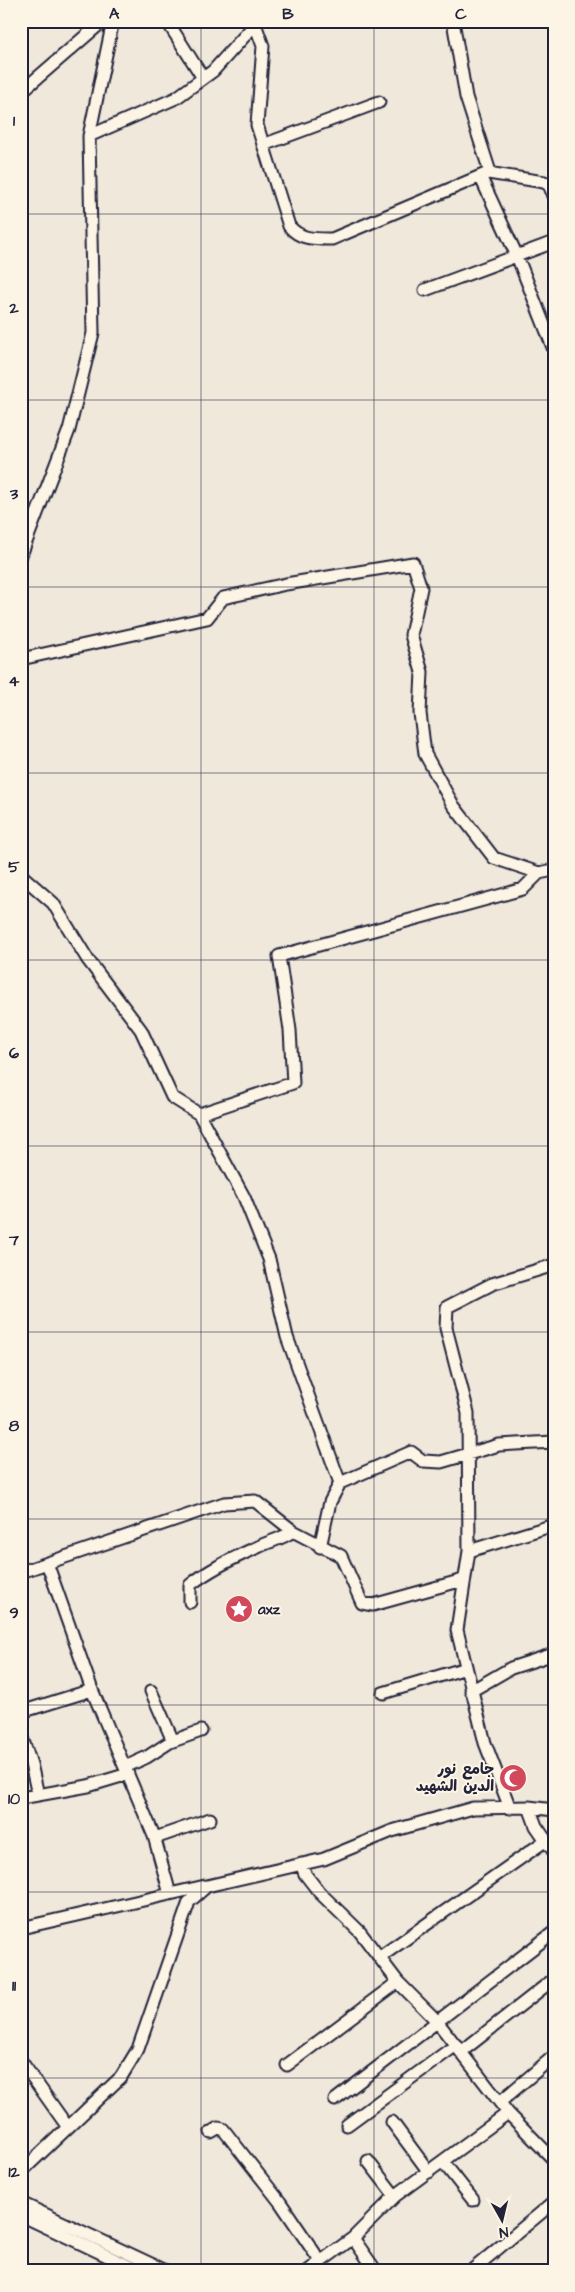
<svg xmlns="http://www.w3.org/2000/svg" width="575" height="2292" viewBox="0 0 575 2292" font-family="'Architects Daughter','Playpen Sans Arabic',sans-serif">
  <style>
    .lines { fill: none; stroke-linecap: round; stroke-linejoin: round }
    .minor-casing { stroke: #22223b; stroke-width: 15 }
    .minor { stroke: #fcf5e5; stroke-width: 11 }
    .grid { fill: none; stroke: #22223b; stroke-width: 1; stroke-opacity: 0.55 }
    .labels { text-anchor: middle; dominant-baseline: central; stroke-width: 4; stroke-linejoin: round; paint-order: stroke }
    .poi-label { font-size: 15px; font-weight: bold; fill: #22223b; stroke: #fcf5e5; text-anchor: start }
    .neatline { fill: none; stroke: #22223b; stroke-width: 2 }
    .grid-label { font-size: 16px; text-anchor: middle; font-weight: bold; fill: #22223b }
  </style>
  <rect width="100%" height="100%" fill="#efe8db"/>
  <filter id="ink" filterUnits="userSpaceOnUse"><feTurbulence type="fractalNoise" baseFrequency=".02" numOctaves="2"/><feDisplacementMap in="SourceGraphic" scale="10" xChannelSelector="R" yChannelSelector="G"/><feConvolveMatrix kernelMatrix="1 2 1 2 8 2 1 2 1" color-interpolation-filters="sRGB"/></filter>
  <g filter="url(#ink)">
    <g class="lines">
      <g class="minor-casing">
        <path id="minor" d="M 167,21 L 203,78
          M 255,24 L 263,46 L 257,125 L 289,226 C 300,240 316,239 332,239 L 488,173 L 489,169 L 466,97 L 453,21
          M 21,92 L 103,21
          M 89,136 L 176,98 L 213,71 L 258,21
          M 263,145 L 379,102
          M 488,173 L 544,182 L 549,185 L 554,196
          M 481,178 L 517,256 L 554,350
          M 425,290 L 554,242
          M 21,555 L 69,430 L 93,333 L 89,136 L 113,21
          M 21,659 L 207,618 L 223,598 L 286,584 L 413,563 L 421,588 L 411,635 L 422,672 L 420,713 L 425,754 L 453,805 L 494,858 L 539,873
          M 21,875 L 53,903 L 88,960 L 141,1030 L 172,1097 L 199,1114 L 244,1197 L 269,1259 L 287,1337 L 340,1483
          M 199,1114 L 293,1083 L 290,1030 L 279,956 L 523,889 L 539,873 L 554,870
          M 320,1547 L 330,1502 L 340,1483 L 411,1452 L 423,1461 L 441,1462 L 499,1445 L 554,1442
          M 469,1551 L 554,1525
          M 47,1563 L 92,1690 L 154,1836 L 170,1894
          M 21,1572 L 224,1503 L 255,1501 L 293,1531 L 341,1556 L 362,1603 L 373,1605 L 463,1580
          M 190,1602 L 190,1585 C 210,1569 235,1557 258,1547 C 270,1541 282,1539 293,1531
          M 151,1691 L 173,1741
          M 471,1691 L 511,1668 L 554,1654
          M 383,1693 L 466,1668
          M 21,1712 L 92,1690
          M 21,1735 L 31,1764 L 38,1795
          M 125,1767 L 147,1757 L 170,1742 L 201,1731
          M 21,1798 L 88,1786 L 128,1774
          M 529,1807 L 536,1826 L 554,1852
          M 510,1808 L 485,1743 L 457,1630 L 469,1551 L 468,1413 L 446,1328 L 447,1307 L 492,1284 L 554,1265
          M 155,1838 L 210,1819
          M 301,1864 L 305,1874 L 319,1892 L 360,1932 L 398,1982 L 436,2020 L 508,2113 L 554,2160
          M 21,1928 L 205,1886
          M 380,1957 L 545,1841
          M 461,2052 L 554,1979
          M 21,2061 L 67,2126
          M 287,2065 L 398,1982
          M 335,2100 L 554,1932
          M 500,2102 L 554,2056
          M 392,2122 L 429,2172
          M 347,2125 L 456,2045
          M 211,2132 L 218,2128 L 223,2129 L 280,2202 L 320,2261
          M 368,2161 L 395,2196
          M 443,2162 L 473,2200
          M 21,2172 L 121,2077 L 138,2049 L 189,1902 L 207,1886 L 324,1859 L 392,1831 L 473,1808 L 529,1807 L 554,1810
          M 21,2203 L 166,2271
          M 21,2215 L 139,2271
          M 353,2238 L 376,2271
          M 308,2271 L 353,2238 L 395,2196 L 508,2113
          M 471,2271 L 554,2202"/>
      </g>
      <use href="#minor" class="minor"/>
    </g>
  </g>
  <path class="grid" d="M 201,21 L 201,2271M 374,21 L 374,2271M 21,214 L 554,214M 21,400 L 554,400M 21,587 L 554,587M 21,773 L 554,773M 21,960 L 554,960M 21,1146 L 554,1146M 21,1332 L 554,1332M 21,1519 L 554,1519M 21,1705 L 554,1705M 21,1892 L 554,1892M 21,2078 L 554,2078"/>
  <defs>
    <g id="sight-disc" transform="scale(1.4375)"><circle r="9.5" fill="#d1495b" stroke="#fcf5e5"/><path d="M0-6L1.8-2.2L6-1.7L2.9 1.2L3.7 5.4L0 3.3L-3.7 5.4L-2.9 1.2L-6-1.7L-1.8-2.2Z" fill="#fff"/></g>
    <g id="mosque-disc" transform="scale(1.4375)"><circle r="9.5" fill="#d1495b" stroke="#fcf5e5"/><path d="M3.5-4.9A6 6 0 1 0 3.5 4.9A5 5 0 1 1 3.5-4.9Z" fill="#fff"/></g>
  </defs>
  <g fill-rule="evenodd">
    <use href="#sight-disc" x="239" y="1609"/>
    <use href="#mosque-disc" x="513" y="1778"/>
  </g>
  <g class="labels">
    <g class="poi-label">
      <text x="258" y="1609">axz</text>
      <text x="494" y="1769" text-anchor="end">جامع نور<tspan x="494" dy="17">الدين الشهيد</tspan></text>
    </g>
  </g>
  <rect width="575" height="2292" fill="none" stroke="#fcf5e5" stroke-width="55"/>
  <g transform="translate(502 2220) rotate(172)" stroke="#fcf5e5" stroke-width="4" paint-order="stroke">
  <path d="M0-4L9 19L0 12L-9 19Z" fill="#22223b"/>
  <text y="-8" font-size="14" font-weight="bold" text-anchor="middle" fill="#22223b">N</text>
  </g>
  <rect x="28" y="28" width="520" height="2236" class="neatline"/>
  <g class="grid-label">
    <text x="114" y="19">A</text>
    <text x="288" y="19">B</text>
    <text x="461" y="19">C</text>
    <text x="14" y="126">1</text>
    <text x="14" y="313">2</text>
    <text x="14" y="499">3</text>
    <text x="14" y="686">4</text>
    <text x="14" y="872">5</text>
    <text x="14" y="1058">6</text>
    <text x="14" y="1245">7</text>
    <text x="14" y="1431">8</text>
    <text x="14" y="1618">9</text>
    <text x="14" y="1804">10</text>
    <text x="14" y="1991">11</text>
    <text x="14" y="2177">12</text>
  </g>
</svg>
